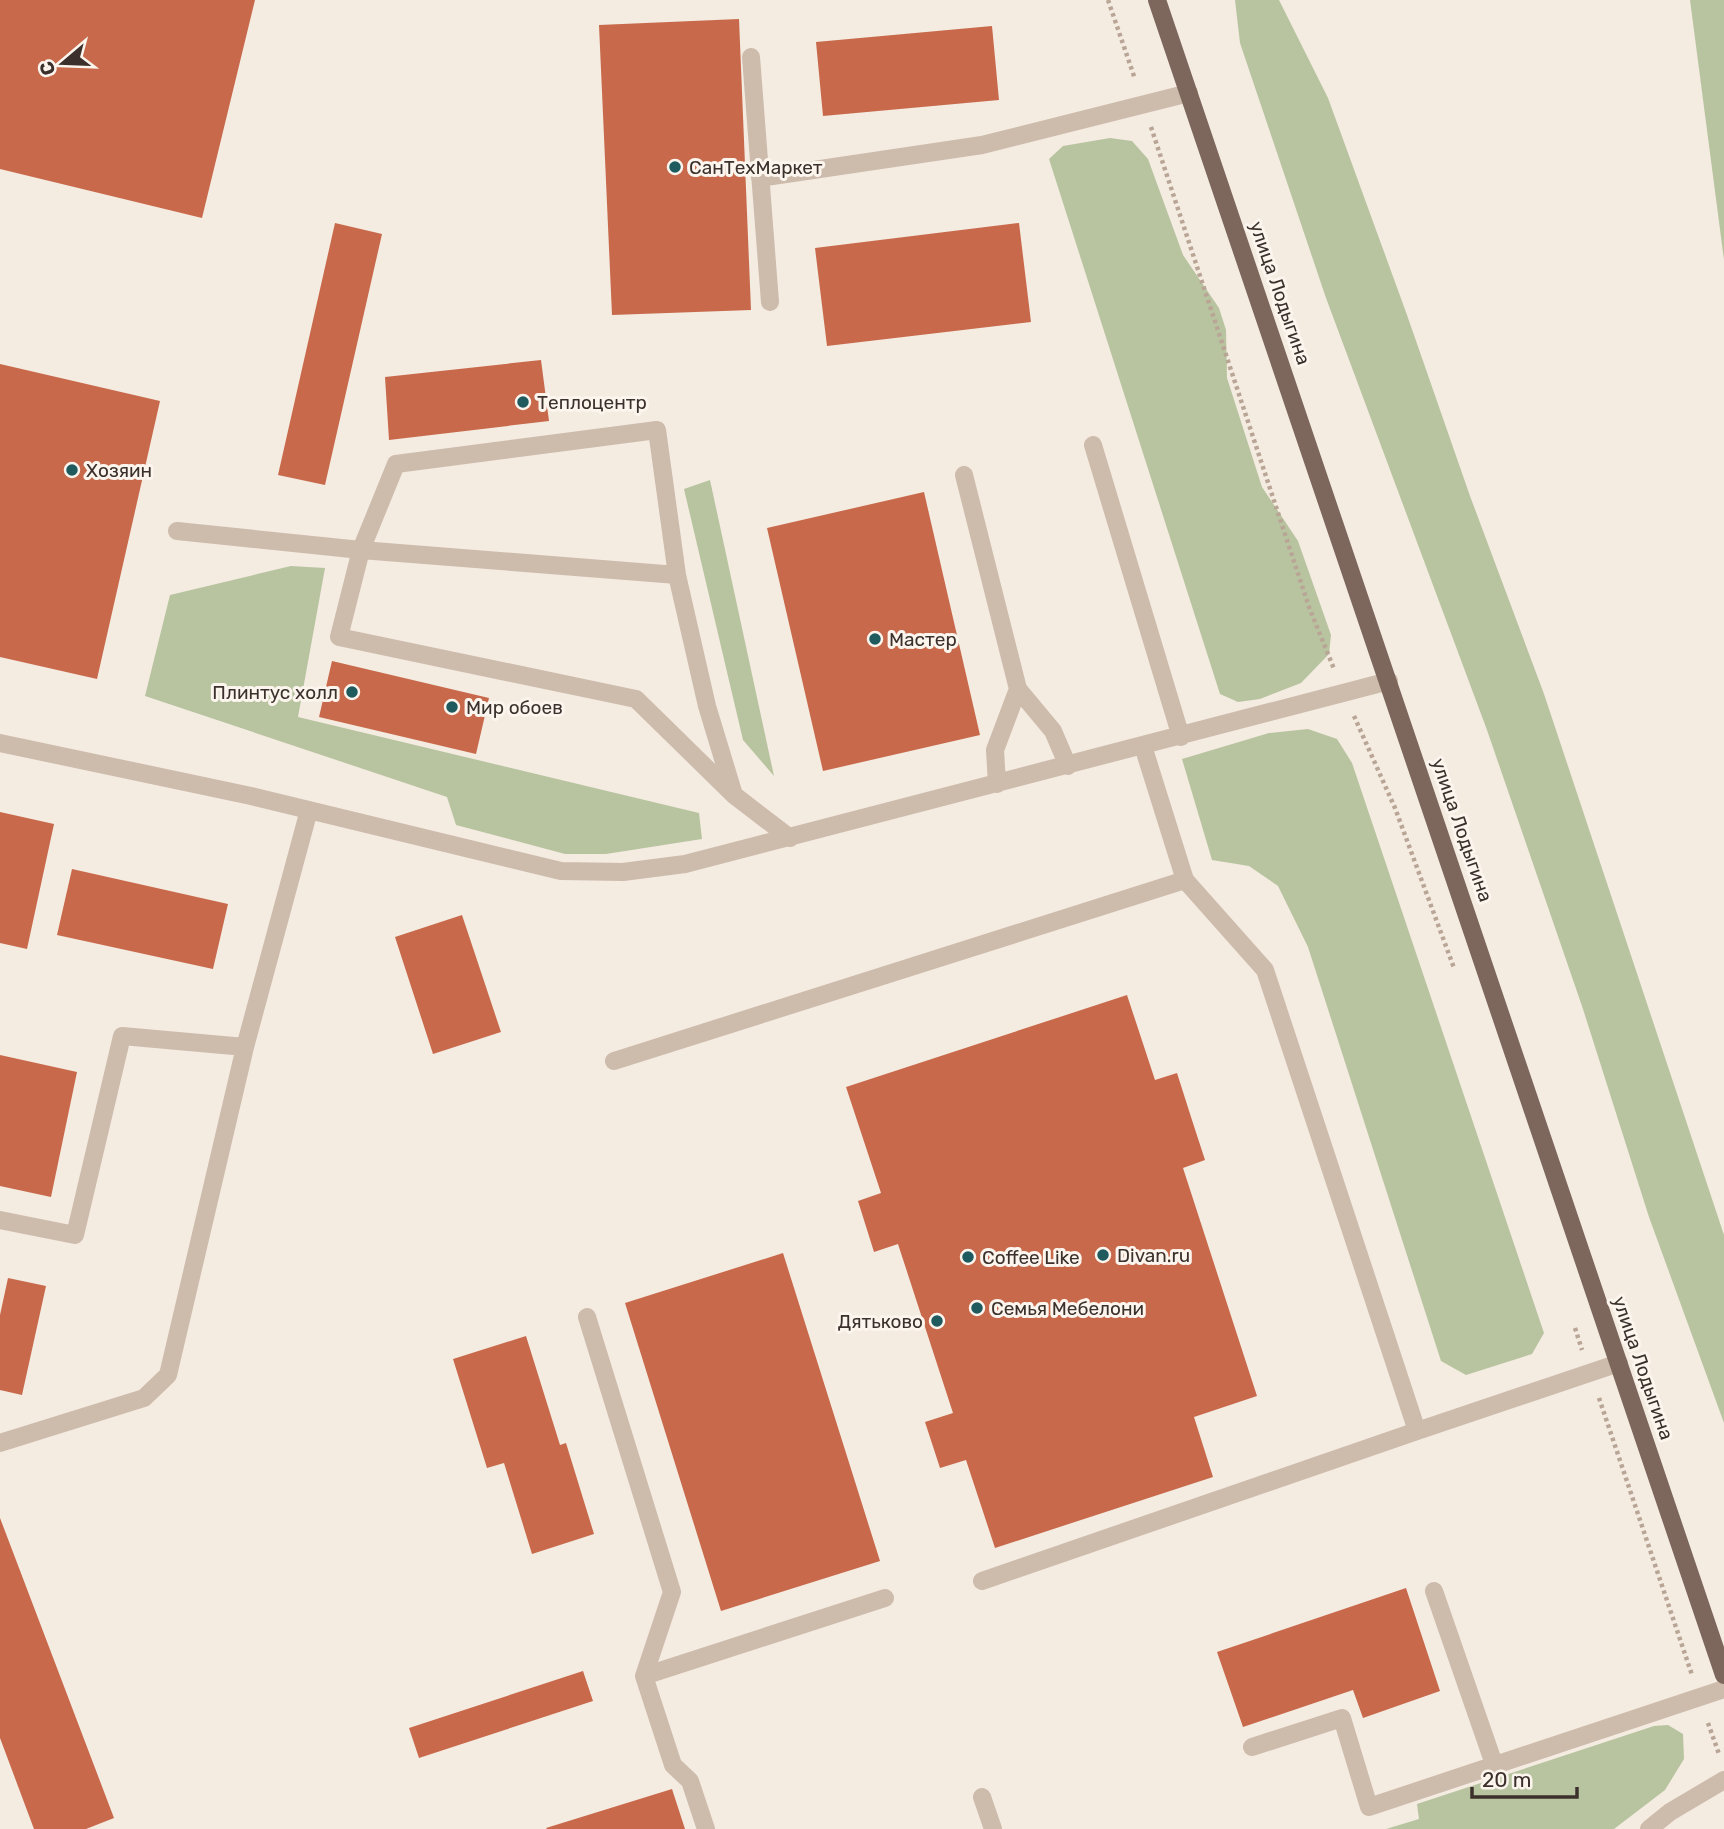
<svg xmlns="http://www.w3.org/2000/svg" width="1724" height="1829" viewBox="0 0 1724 1829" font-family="Rubik,sans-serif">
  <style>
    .green { fill: #b8c4a0 }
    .building { fill: #c8694b }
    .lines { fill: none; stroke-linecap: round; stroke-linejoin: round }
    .path { stroke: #b9a596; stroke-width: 4.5; stroke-dasharray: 3.5 3.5; stroke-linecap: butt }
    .lane { stroke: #cdbbac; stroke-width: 18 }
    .primary { stroke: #7d675c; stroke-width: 18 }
    .poi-dot { fill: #1f5a5e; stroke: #fbf5ee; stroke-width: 2.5 }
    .labels { text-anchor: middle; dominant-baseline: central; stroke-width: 6; stroke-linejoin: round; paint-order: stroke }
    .poi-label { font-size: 19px; fill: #3b302b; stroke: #fbf5ee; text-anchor: start }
    .street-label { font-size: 19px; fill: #3b302b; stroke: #fbf5ee }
  </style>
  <rect width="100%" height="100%" fill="#f4ebe1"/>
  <path class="green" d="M 1235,0 L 1279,0 L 1328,98 L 1407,315 L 1470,496 L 1544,694 L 1724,1235 L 1724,1423 L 1649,1217 L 1583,1009 L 1487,730 L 1326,298 L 1240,43 Z
    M 1690,0 L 1724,0 L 1724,260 Z
    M 1110,138 L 1132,141 L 1148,159 L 1183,255 L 1219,308 L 1226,330 L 1227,378 L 1262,487 L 1298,541 L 1331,635 L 1329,654 L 1301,683 L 1260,699 L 1238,702 L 1220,694 L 1049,159 L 1063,146 Z
    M 710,480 L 774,776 L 743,740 L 684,489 Z
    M 291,566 L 325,568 L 298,717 L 699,813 L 702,839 L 606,854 L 565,854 L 456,825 L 447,797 L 145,696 L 170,595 Z
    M 1308,729 L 1337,739 L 1352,763 L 1544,1333 L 1532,1354 L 1466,1375 L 1441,1361 L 1308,947 L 1278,886 L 1249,866 L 1212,860 L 1182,759 L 1269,733 Z
    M 1668,1725 L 1683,1734 L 1684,1759 L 1665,1790 L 1614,1829 L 1386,1829 L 1419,1819 L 1417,1804 L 1654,1726 Z"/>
  <path class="building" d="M 0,0 L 255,0 L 202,218 L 0,169 Z
    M 739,19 L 751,310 L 612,315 L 599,25 Z
    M 992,26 L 999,100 L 823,116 L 816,42 Z
    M 335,223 L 382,234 L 325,485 L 278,475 Z
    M 1019,223 L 1031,322 L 827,346 L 815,248 Z
    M 541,360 L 549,421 L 389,440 L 385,377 Z
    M 0,364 L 160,401 L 97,679 L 0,657 Z
    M 924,492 L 980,735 L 823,771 L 767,528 Z
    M 332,661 L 489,698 L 476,754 L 319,717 Z
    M 0,812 L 54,824 L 27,949 L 0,943 Z
    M 72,869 L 228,904 L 213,969 L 57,935 Z
    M 462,915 L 501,1032 L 433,1054 L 395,937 Z
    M 1127,995 L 1155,1080 L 1177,1073 L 1191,1117 L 1205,1160 L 1183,1168 L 1257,1396 L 1194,1417 L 1213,1477 L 995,1548 L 966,1460 L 940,1468 L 925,1422 L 953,1413 L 898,1244 L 874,1252 L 858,1201 L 881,1193 L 846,1087 Z
    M 0,1055 L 77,1072 L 51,1197 L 0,1186 Z
    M 783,1253 L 880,1561 L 721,1611 L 625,1303 Z
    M 8,1278 L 46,1286 L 22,1395 L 0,1390 L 0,1315 Z
    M 526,1336 L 560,1445 L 566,1443 L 594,1534 L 532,1554 L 504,1463 L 487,1468 L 453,1359 Z
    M 0,1518 L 114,1818 L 86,1829 L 34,1829 L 0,1738 Z
    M 1406,1588 L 1440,1691 L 1363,1718 L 1353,1690 L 1243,1727 L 1217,1652 Z
    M 583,1671 L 593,1701 L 419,1758 L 409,1728 Z
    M 672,1789 L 685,1829 L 547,1829 L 546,1828 Z"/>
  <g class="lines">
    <path class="path" d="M 1108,0 L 1135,79
      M 1151,127 L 1309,607 L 1334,669
      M 1354,716 L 1395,808 L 1454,968
      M 1575,1328 L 1582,1350
      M 1599,1398 L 1692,1675
      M 1708,1723 L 1719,1754"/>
    <path class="lane" d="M 751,57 L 770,302
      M 760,178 L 982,145 L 1189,93
      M 1093,445 L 1181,737
      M 964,475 L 1018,689 L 1053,731 L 1068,766
      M 177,531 L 361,550 L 677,575 L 707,706 L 734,795 L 790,838
      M 677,575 L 657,430 L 396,464 L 361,550 L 339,637 L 636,699 L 734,795
      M 0,743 L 251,796 L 561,871 L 623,872 L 685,864 L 1389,681
      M 997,784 L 995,750 L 1018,689
      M 614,1061 L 1185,880 L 1143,746
      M 0,1220 L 75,1235 L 122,1036 L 245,1047
      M 587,1317 L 672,1592 L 644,1676 L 673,1765 L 690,1781 L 706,1829
      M 1417,1431 L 1619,1363
      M 0,1443 L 144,1398 L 168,1375 L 245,1047 L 309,810
      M 982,1581 L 1417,1431 L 1265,970 L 1185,880
      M 1434,1591 L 1494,1764
      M 644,1676 L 885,1598
      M 1252,1747 L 1342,1718 L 1369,1807 L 1724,1689
      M 982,1797 L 993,1829
      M 1649,1829 L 1670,1812 L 1724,1780"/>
    <path class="primary" d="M 1157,0 L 1724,1675"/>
  </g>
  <g class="poi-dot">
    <circle cx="675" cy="167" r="7"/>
    <circle cx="523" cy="402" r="7"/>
    <circle cx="72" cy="470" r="7"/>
    <circle cx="875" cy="639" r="7"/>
    <circle cx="352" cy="692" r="7"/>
    <circle cx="452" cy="707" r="7"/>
    <circle cx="1103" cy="1255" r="7"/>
    <circle cx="968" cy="1257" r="7"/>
    <circle cx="977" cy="1308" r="7"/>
    <circle cx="937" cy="1321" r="7"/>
  </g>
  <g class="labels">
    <g class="poi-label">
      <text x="689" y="167">СанТехМаркет</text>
      <text x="537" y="402">Теплоцентр</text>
      <text x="86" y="470">Хозяин</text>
      <text x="889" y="639">Мастер</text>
      <text x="338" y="692" text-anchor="end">Плинтус холл</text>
      <text x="466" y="707">Мир обоев</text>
      <text x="1117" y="1255">Divan.ru</text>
      <text x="982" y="1257">Coffee Like</text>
      <text x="991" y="1308">Семья Мебелони</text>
      <text x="923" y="1321" text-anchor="end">Дятьково</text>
    </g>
    <g class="street-label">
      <text transform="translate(1280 293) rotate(71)">улица Лодыгина</text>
      <text transform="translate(1462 830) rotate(71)">улица Лодыгина</text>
      <text transform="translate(1643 1368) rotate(71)">улица Лодыгина</text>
    </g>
  </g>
  <g transform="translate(63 63) rotate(251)" stroke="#fbf5ee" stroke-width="5" paint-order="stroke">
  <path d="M0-5L12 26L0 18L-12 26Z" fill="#3b302b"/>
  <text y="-10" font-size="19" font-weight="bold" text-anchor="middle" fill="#3b302b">С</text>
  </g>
  <path d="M1472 1787v10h105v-10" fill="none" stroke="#3b302b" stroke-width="3.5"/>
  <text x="1482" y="1787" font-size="21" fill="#3b302b" stroke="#fbf5ee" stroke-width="5" paint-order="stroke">20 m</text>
</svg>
